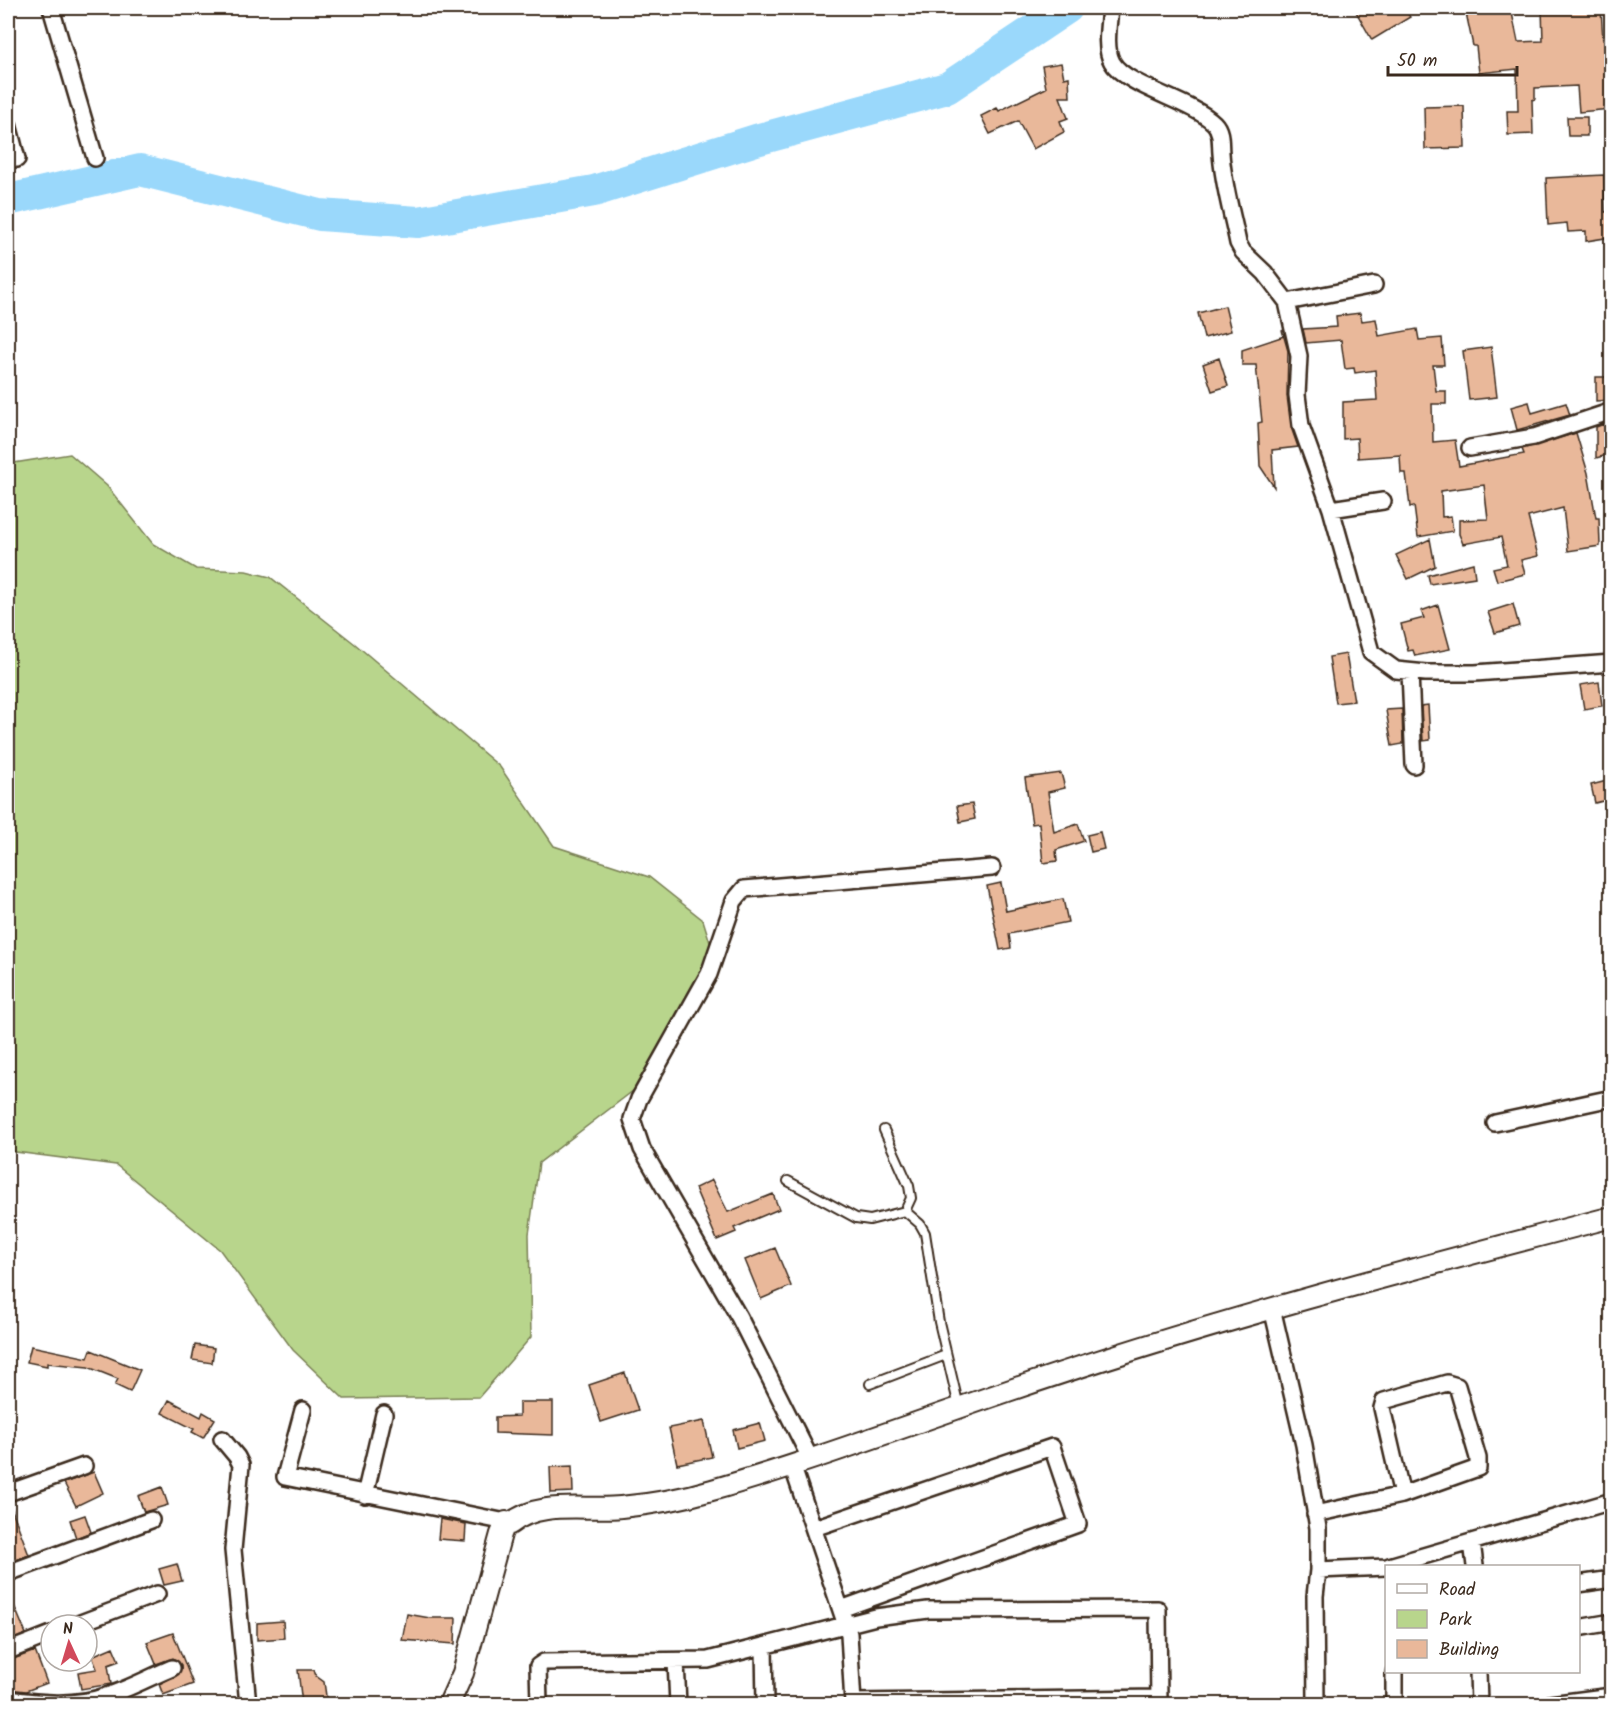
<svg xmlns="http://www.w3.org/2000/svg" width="1619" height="1712" viewBox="0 0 1619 1712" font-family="Kalam,sans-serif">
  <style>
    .green { fill: #b8d58c; stroke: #7a8055; stroke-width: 1.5 }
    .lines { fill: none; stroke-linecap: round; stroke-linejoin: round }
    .river { stroke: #9ad8fb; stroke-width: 32 }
    .building { fill: #e9b89a; stroke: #3b2a1e; stroke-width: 1.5 }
    .service-casing { stroke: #3b2a1e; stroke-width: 12 }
    .minor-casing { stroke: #3b2a1e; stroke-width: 20 }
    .tertiary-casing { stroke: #3b2a1e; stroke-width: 24 }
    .service { stroke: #fff; stroke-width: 8 }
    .minor { stroke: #fff; stroke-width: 15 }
    .tertiary { stroke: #fff; stroke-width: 20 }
  </style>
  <rect width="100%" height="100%" fill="#fff"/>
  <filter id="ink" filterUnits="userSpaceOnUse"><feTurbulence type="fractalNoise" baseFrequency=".0167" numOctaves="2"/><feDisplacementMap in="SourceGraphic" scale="12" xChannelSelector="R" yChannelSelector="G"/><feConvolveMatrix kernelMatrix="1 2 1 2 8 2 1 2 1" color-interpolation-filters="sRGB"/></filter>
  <g filter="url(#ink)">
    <path class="green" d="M 70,454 L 107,486 L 153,544 L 196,569 L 246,571 L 270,577 L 355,644 L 500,767 L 554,846 L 649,877 L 703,920 L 714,955 L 638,1087 L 539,1163 L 529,1234 L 531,1337 L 479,1397 L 344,1399 L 293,1350 L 220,1250 L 116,1165 L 8,1151 L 8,464 Z"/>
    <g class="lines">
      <path class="river" d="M 8,200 L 140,170 L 320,215 L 418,222 L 594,191 L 756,140 L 947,88 L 1067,8"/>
    </g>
    <path class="building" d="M 1354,8 L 1404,8 L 1410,17 L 1372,40 Z
      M 1465,8 L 1511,8 L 1518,42 L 1543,41 L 1542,8 L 1601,9 L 1603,40 L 1611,40 L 1611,109 L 1579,112 L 1577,86 L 1535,88 L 1535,99 L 1532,100 L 1533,134 L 1508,135 L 1507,111 L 1518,111 L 1517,69 L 1479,73 L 1476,46 L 1473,46 Z
      M 1061,63 L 1064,78 L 1069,77 L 1070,97 L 1060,97 L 1068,118 L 1060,121 L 1064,132 L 1033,149 L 1018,121 L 990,134 L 981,116 L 997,108 L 999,111 L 1046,88 L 1042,66 Z
      M 1464,106 L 1465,148 L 1425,149 L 1424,107 Z
      M 1567,117 L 1587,117 L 1587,136 L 1568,136 Z
      M 1604,175 L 1605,212 L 1611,211 L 1611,237 L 1586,241 L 1586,231 L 1568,232 L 1567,223 L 1548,225 L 1546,178 Z
      M 1225,306 L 1231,331 L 1204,338 L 1198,313 Z
      M 1360,313 L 1362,321 L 1376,319 L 1379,336 L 1417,329 L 1419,340 L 1442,338 L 1444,365 L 1433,365 L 1436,391 L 1446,391 L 1446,404 L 1432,404 L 1433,442 L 1455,440 L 1459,466 L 1524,454 L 1522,449 L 1576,433 L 1588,473 L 1596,518 L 1599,518 L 1600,546 L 1568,551 L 1563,508 L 1528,517 L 1538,556 L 1521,560 L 1525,574 L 1497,581 L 1493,568 L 1507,565 L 1501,537 L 1463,544 L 1459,534 L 1459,520 L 1488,519 L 1484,485 L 1441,491 L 1442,517 L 1451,516 L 1453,531 L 1418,537 L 1414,506 L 1410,507 L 1406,473 L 1401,473 L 1400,455 L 1358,458 L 1357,438 L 1343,439 L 1343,402 L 1377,400 L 1375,370 L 1355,373 L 1354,368 L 1345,369 L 1341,340 L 1306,343 L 1303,329 L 1337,327 L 1336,316 Z
      M 1282,330 L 1288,351 L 1287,396 L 1291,427 L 1298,447 L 1272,450 L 1274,487 L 1260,466 L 1258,423 L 1262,422 L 1256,365 L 1242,365 L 1242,350 L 1284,336 Z
      M 1491,347 L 1497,397 L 1469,400 L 1463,351 Z
      M 1219,358 L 1228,386 L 1212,391 L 1203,364 Z
      M 1596,377 L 1609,377 L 1610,400 L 1596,401 Z
      M 1529,402 L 1532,413 L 1566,403 L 1570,415 L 1517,430 L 1511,407 Z
      M 1604,424 L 1611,454 L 1596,458 L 1596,427 Z
      M 1430,539 L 1435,566 L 1408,579 L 1396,555 Z
      M 1473,563 L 1475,577 L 1430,584 L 1428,575 Z
      M 1513,604 L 1519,626 L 1495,633 L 1488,612 Z
      M 1438,605 L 1450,649 L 1415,656 L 1413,650 L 1408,651 L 1401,624 L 1424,618 L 1421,611 Z
      M 1346,654 L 1354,701 L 1336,703 L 1329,657 Z
      M 1599,682 L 1602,706 L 1584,709 L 1580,685 Z
      M 1428,705 L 1430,740 L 1423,741 L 1421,706 Z
      M 1402,709 L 1403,744 L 1392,746 L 1386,710 Z
      M 1061,773 L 1065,788 L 1048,792 L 1054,832 L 1078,824 L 1084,841 L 1056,850 L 1057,861 L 1043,863 L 1039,823 L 1032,824 L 1025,778 Z
      M 1607,781 L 1611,799 L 1595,803 L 1591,785 Z
      M 972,804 L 975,819 L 960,822 L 957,806 Z
      M 1100,832 L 1104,849 L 1091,852 L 1087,835 Z
      M 1001,883 L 1006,911 L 1063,899 L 1068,922 L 1009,934 L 1011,948 L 1000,950 L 987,886 Z
      M 712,1180 L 728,1212 L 773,1194 L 779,1209 L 734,1228 L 736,1232 L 717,1240 L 695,1188 Z
      M 775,1248 L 791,1286 L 761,1299 L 745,1260 Z
      M 195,1345 L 214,1348 L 212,1363 L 192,1360 Z
      M 31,1346 L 88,1358 L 91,1350 L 140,1370 L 130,1392 L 115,1385 L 118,1379 L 88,1367 L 47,1363 L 47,1366 L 27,1362 Z
      M 625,1373 L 638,1410 L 601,1422 L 589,1385 Z
      M 169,1400 L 201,1417 L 203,1412 L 215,1419 L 203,1438 L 192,1432 L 194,1429 L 162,1413 Z
      M 519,1402 L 553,1402 L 553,1435 L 495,1433 L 495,1417 L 519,1416 Z
      M 704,1421 L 712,1457 L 677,1464 L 669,1428 Z
      M 760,1423 L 765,1441 L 737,1448 L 733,1430 Z
      M 572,1466 L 573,1492 L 551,1493 L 550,1467 Z
      M 94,1472 L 103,1493 L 76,1506 L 64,1483 Z
      M 162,1487 L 168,1505 L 144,1512 L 138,1496 Z
      M 9,1502 L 29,1555 L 8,1563 L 8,1503 Z
      M 85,1515 L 91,1532 L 76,1538 L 70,1520 Z
      M 440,1519 L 466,1524 L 465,1541 L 438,1539 Z
      M 177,1564 L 182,1581 L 164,1585 L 159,1569 Z
      M 8,1591 L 26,1634 L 8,1641 Z
      M 407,1614 L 430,1618 L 456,1618 L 455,1644 L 402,1640 Z
      M 283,1621 L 284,1638 L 257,1640 L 257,1623 Z
      M 173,1633 L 193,1684 L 163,1695 L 159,1684 L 179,1674 L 181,1665 L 173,1658 L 156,1664 L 147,1642 Z
      M 113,1647 L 119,1661 L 108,1665 L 111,1684 L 81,1689 L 78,1672 L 97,1669 L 92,1656 Z
      M 35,1651 L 47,1683 L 26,1691 L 8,1689 L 8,1661 Z
      M 298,1670 L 314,1670 L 316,1676 L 324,1682 L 327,1703 L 302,1704 Z"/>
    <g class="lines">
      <g class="service-casing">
        <path id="service" d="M 884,1130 L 909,1186 L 911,1198 L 905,1211
          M 788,1181 L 856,1218 L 870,1220 L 905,1211 L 920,1224 L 925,1233 L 939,1322 L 959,1407
          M 870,1384 L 946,1355"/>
      </g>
      <g class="minor-casing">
        <path id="minor" d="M 51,8 L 95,158
          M 1110,8 C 1109,23 1104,48 1112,62 C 1125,86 1192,101 1214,123 C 1222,131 1220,143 1221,153 C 1223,184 1232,213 1238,243 L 1243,252 L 1265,273 L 1287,302 L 1299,356 L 1297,395 L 1301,426 L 1331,509 L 1371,652 L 1396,670 L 1426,673 L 1475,673 L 1612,663
          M 8,124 L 17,159
          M 1287,302 L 1374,285
          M 1470,448 L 1534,437 L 1612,411
          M 1331,509 L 1383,501
          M 1410,672 L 1414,765
          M 1495,1123 L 1612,1098
          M 1272,1308 L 1304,1445 L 1318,1528 L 1318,1570 L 1315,1596 L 1316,1704
          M 303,1410 L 285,1477 L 506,1522
          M 222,1439 L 237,1457 L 241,1465 L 233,1550 L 248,1704
          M 810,1458 L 739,1317 L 642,1149 L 632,1119 L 639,1099 L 709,974 L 734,901 L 744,889 L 992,868
          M 792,1465 L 849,1634 L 853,1704
          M 8,1493 L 84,1466
          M 365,1495 L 384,1414
          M 1315,1514 L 1402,1495 L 1478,1468 L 1478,1458 L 1457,1386 L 1447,1383 L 1384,1401 L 1382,1408 L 1402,1495
          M 814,1528 L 1052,1447 L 1078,1524 L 841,1609
          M 1472,1542 L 1475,1566
          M 1389,1566 L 1612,1501
          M 1318,1570 L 1386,1567
          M 8,1573 L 151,1520
          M 1578,1584 L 1612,1579
          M 75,1625 L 157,1594
          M 1578,1628 L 1612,1622
          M 764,1646 L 765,1704
          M 8,1651 L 51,1634
          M 676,1661 L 678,1704
          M 1394,1672 L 1394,1704
          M 1478,1672 L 1479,1704
          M 8,1699 C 39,1703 76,1707 106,1696 C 129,1689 150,1677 172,1668
          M 853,1702 L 1159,1698
          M 539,1704 L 538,1666 L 544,1662 L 708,1660 L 876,1617 L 928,1610 L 1158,1609 L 1159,1704
          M 1550,1704 L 1612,1696"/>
      </g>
      <g class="tertiary-casing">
        <path id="tertiary" d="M 449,1704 L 463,1673 L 501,1534 L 506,1522 L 510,1524 C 540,1499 585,1511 621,1507 C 652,1504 682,1499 712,1490 C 810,1462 905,1426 1002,1393 C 1202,1324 1407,1270 1612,1217"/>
      </g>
      <use href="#service" class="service"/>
      <use href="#minor" class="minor"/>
      <use href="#tertiary" class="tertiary"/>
    </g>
  </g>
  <rect width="1619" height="1712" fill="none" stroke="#fff" stroke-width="30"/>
  <rect x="15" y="15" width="1589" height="1682" fill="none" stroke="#3b2a1e" stroke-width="2" filter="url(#ink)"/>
  <rect x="1385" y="1565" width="195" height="108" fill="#ffffff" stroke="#b1aaa5" stroke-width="1.5"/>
  <rect x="1397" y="1584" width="30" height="9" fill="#ffffff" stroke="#b1aaa5" stroke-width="1.5"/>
  <text x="1439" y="1595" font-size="18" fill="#3b2a1e">Road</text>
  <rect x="1397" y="1610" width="30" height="18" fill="#b8d58c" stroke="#b1aaa5" stroke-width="1.5"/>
  <text x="1439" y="1625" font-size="18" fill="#3b2a1e">Park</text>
  <rect x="1397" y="1640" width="30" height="18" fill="#e9b89a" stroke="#b1aaa5" stroke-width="1.5"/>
  <text x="1439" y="1655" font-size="18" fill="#3b2a1e">Building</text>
  <g transform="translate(69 1643) rotate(356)"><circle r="28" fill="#ffffff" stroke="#b1aaa5" stroke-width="1.5"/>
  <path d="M0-4.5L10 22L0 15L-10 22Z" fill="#d1495b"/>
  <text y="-9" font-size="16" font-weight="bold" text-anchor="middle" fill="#3b2a1e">N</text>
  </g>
  <path d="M1388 66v9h129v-9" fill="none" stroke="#3b2a1e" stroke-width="3"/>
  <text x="1397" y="66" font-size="18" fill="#3b2a1e" stroke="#ffffff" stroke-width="4.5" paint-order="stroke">50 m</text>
</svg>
